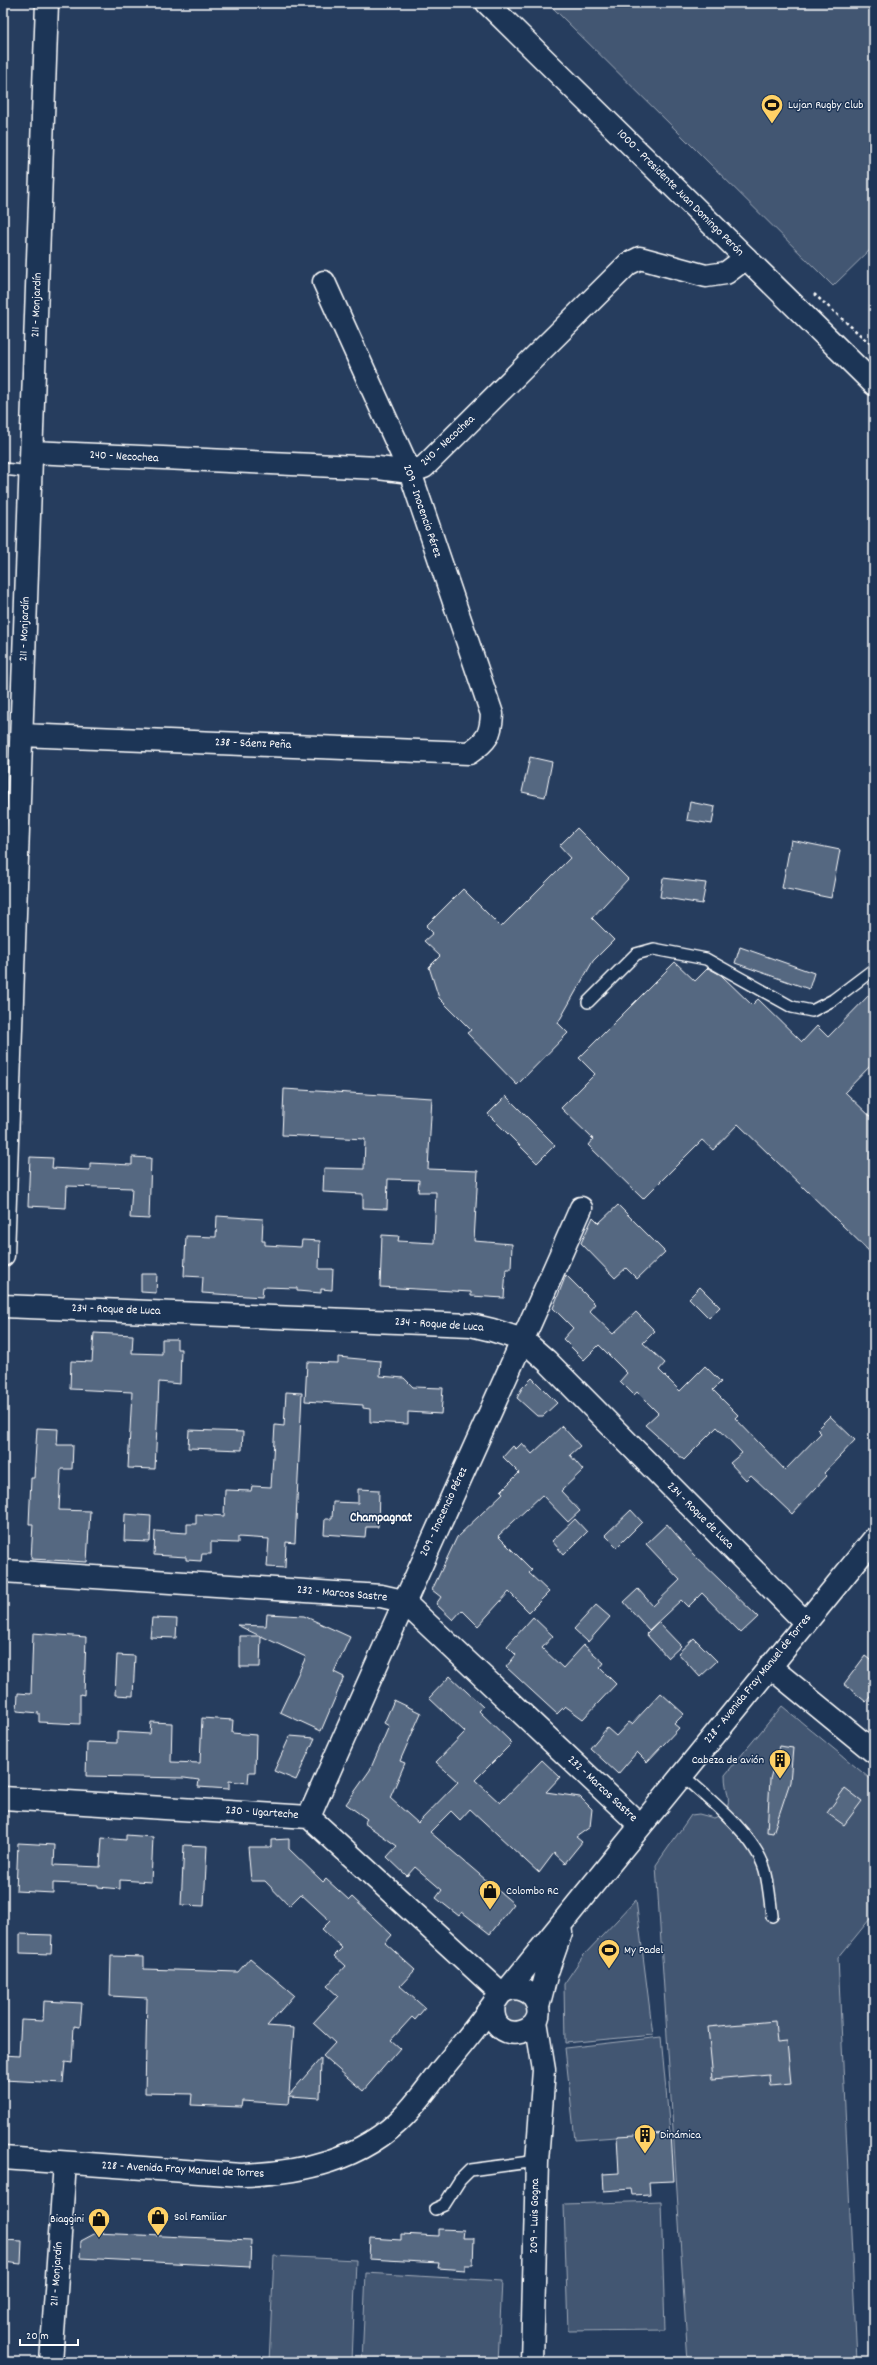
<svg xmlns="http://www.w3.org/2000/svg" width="877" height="2365" viewBox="0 0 877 2365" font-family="Dekko,sans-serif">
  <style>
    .green { fill: #425672; stroke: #a0aab8 }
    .building { fill: #556781; stroke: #fff }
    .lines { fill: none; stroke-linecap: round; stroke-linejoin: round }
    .lane-casing { stroke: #fff; stroke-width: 14 }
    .street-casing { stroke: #fff; stroke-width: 25 }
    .secondary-casing { stroke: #fff; stroke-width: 25 }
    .primary-casing { stroke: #fff; stroke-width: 25 }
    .path { stroke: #fff; stroke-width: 2.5; stroke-dasharray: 3 3; stroke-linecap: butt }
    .lane { stroke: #1d3557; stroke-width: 11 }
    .street { stroke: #1d3557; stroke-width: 22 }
    .secondary { stroke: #1d3557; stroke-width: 22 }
    .primary { stroke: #1d3557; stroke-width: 22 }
    .labels { text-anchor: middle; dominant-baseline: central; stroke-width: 3; stroke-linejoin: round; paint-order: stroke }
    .poi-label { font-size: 12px; fill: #fff; stroke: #1d3557; text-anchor: start }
    .street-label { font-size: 12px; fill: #fff; stroke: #1d3557 }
    .neighbourhood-label { font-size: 13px; font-weight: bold; fill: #fff; stroke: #1d3557 }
  </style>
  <rect width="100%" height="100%" fill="#263d5e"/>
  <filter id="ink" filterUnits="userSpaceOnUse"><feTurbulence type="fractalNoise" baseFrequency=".025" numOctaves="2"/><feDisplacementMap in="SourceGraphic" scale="8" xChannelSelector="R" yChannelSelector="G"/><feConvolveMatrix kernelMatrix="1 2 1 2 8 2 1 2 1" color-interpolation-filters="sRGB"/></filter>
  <g filter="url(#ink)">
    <path class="green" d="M 548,3 L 874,3 L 874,246 L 833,286 Z
      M 3,764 L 7,764 L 3,891 Z
      M 782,1706 L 874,1782 L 874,1914 L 838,1958 L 857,2362 L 688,2362 L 656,1865 L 691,1815 L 699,1814 L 714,1818 L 726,1813 C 732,1794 725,1793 725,1775 Z
      M 636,1900 L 653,2035 L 565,2043 L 564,1984 L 583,1956 Z
      M 519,1995 L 530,2014 L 519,2025 L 504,2020 L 505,1999 Z
      M 661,2037 L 670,2133 L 575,2140 L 565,2048 Z
      M 661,2201 L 665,2330 L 568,2331 L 564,2204 Z
      M 274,2256 L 356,2260 L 352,2362 L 269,2362 Z
      M 366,2273 L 502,2281 L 498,2362 L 362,2362 Z"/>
    <path class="building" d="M 530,757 L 552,762 L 545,797 L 522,792 Z
      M 690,802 L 715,807 L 712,824 L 687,820 Z
      M 577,828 L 628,879 L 592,918 L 614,940 L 593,961 L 558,1023 L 568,1033 L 517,1085 L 467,1033 L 471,1030 L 439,998 L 429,967 L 440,956 L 424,941 L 433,933 L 426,926 L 463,889 L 501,927 L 570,858 L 559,846 Z
      M 791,840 L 840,850 L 831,898 L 782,888 Z
      M 663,878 L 706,883 L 702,904 L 660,897 Z
      M 740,947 L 814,973 L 809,989 L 735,963 Z
      M 675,962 L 695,981 L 708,968 L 721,975 L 752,1005 L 758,999 L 802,1042 L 817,1026 L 828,1037 L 874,990 L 874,1062 L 845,1092 L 874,1120 L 874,1256 L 738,1124 L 713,1150 L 702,1140 L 643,1199 L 588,1145 L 593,1139 L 561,1108 L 595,1074 L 579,1058 Z
      M 284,1089 L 432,1098 L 428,1169 L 478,1171 L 474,1241 L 512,1244 L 511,1269 L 506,1269 L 504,1298 L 471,1296 L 471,1292 L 380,1287 L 382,1235 L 399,1236 L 398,1241 L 434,1243 L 436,1192 L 418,1192 L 419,1180 L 388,1179 L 387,1209 L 363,1208 L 363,1194 L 323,1192 L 324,1168 L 364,1169 L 365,1139 L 282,1135 Z
      M 506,1096 L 555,1145 L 537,1163 L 488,1114 Z
      M 30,1157 L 53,1158 L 52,1168 L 90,1170 L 90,1163 L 132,1165 L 132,1157 L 151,1158 L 149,1219 L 130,1218 L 132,1188 L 67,1186 L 66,1208 L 28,1206 Z
      M 618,1205 L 665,1252 L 637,1279 L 626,1268 L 615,1278 L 581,1243 L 593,1217 L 599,1223 Z
      M 217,1216 L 263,1219 L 262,1241 L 265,1241 L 265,1245 L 301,1247 L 302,1240 L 320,1241 L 319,1269 L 333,1269 L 332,1290 L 321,1289 L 321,1293 L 297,1291 L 297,1288 L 263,1287 L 262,1297 L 202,1293 L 203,1277 L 184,1276 L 186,1236 L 216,1237 Z
      M 141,1274 L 157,1274 L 156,1293 L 141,1292 Z
      M 566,1275 L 595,1304 L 589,1311 L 613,1334 L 636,1312 L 655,1331 L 643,1343 L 665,1363 L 659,1370 L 680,1391 L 705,1366 L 721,1382 L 713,1390 L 738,1415 L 735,1418 L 785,1470 L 821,1433 L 817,1429 L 830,1416 L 855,1440 L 824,1473 L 827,1476 L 792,1514 L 751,1475 L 746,1480 L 730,1463 L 742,1453 L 717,1427 L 684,1460 L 645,1425 L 658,1413 L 637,1392 L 634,1395 L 620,1381 L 627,1373 L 599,1345 L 584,1360 L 563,1339 L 573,1328 L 553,1308 Z
      M 700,1287 L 720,1307 L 709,1318 L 689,1298 Z
      M 94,1333 L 133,1335 L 132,1353 L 162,1354 L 162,1339 L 177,1339 L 177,1349 L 181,1349 L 180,1384 L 159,1382 L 155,1469 L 128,1468 L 132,1392 L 70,1389 L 71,1361 L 92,1362 Z
      M 338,1357 L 381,1361 L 380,1376 L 404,1378 L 413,1387 L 443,1388 L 441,1414 L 408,1412 L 408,1424 L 370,1422 L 370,1409 L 363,1408 L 363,1405 L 305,1401 L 307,1362 L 338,1363 Z
      M 532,1378 L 557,1403 L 543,1416 L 537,1416 L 517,1398 L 522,1388 Z
      M 286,1392 L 302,1393 L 295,1543 L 286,1542 L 285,1568 L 267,1567 L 269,1539 L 238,1537 L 238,1543 L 211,1542 L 211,1554 L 202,1554 L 201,1561 L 186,1560 L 186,1557 L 154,1555 L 155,1531 L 187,1533 L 187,1524 L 196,1524 L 196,1514 L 224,1516 L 225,1490 L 251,1491 L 252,1486 L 271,1487 L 275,1425 L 284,1426 Z
      M 562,1426 L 580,1446 L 570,1455 L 583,1470 L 561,1491 L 580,1511 L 568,1522 L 542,1495 L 498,1536 L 532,1570 L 529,1573 L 549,1592 L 529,1612 L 509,1592 L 478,1626 L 462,1610 L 453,1620 L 436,1604 L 441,1597 L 432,1590 L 457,1537 L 503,1493 L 501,1491 L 519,1473 L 503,1457 L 513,1446 L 516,1449 L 522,1443 L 532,1454 Z
      M 37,1428 L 58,1429 L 57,1445 L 73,1445 L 72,1469 L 61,1469 L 59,1510 L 90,1511 L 87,1562 L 31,1559 L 33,1524 L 29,1524 L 30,1502 L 31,1478 L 34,1478 Z
      M 189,1430 L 243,1432 L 242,1450 L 188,1448 Z
      M 358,1489 L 379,1490 L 378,1527 L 366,1527 L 365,1537 L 324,1534 L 325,1519 L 332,1519 L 333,1502 L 358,1503 Z
      M 631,1510 L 642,1522 L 617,1547 L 605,1535 Z
      M 125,1514 L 151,1516 L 150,1542 L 124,1541 Z
      M 575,1519 L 587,1532 L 564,1555 L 552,1541 Z
      M 667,1524 L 693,1554 L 758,1617 L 741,1633 L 702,1593 L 688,1607 L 681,1600 L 649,1630 L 624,1602 L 638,1589 L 653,1606 L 680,1580 L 646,1544 Z
      M 596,1605 L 610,1617 L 588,1642 L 574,1629 Z
      M 267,1614 L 304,1616 L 350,1637 L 334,1672 L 344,1677 L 321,1731 L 280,1712 L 306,1657 L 261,1636 L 260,1667 L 240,1667 L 240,1636 L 260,1636 L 237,1625 L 266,1626 Z
      M 533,1617 L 553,1636 L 542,1648 L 563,1668 L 584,1645 L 604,1663 L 600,1668 L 616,1684 L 583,1719 L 565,1706 L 557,1714 L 506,1667 L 516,1655 L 507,1646 Z
      M 152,1618 L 177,1619 L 176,1638 L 150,1637 Z
      M 658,1622 L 681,1646 L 668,1658 L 646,1634 Z
      M 33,1633 L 86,1637 L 84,1695 L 80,1694 L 80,1724 L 39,1722 L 39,1713 L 17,1711 L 18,1693 L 31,1694 Z
      M 694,1638 L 717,1661 L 700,1677 L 678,1653 Z
      M 117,1655 L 135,1656 L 133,1696 L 115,1695 Z
      M 865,1656 L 874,1663 L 874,1692 L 866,1702 L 844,1684 Z
      M 450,1676 L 483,1707 L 479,1711 L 512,1743 L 475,1780 L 500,1803 L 542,1760 L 560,1777 L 546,1792 L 580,1797 L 592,1809 L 590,1827 L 576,1837 L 582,1842 L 565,1863 L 554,1853 L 539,1873 L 470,1809 L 460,1820 L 451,1811 L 430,1832 L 514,1904 L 490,1934 L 462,1912 L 459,1916 L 436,1898 L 442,1890 L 415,1867 L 407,1876 L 387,1857 L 397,1846 L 364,1823 L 367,1819 L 346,1804 L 370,1770 L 389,1726 L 384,1723 L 394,1700 L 421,1713 L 400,1761 L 405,1763 L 390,1798 L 418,1823 L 458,1782 L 436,1762 L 465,1732 L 429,1698 Z
      M 661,1693 L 684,1714 L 674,1724 L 679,1728 L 647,1762 L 637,1752 L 618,1774 L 590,1748 L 607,1728 L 616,1736 L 629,1722 L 632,1724 Z
      M 202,1718 L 233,1720 L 232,1733 L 256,1735 L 255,1772 L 249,1772 L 248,1783 L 229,1781 L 229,1789 L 198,1787 L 199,1780 L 184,1778 L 86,1776 L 87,1742 L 117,1743 L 117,1732 L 150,1734 L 151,1722 L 172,1723 L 171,1762 L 200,1763 Z
      M 290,1736 L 315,1738 L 296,1780 L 274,1771 Z
      M 779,1746 L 793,1748 L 790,1782 L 773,1833 L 767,1832 L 770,1779 Z
      M 845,1788 L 862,1801 L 844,1825 L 827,1813 Z
      M 126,1835 L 153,1837 L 151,1882 L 120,1880 L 120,1889 L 98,1887 L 98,1885 L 53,1883 L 53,1893 L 16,1891 L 18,1843 L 55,1845 L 54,1865 L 100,1867 L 102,1838 L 126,1840 Z
      M 289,1839 L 289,1849 L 323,1882 L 326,1879 L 349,1900 L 352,1897 L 392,1935 L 385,1943 L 415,1970 L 400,1986 L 425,2008 L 415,2020 L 412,2017 L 391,2040 L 400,2048 L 363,2091 L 323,2056 L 335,2043 L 313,2023 L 338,1996 L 327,1986 L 345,1966 L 334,1956 L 342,1948 L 322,1929 L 330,1921 L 301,1894 L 289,1906 L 265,1881 L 251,1881 L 248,1847 L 271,1847 L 271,1840 Z
      M 184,1845 L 207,1846 L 204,1906 L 181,1905 Z
      M 20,1934 L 52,1935 L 51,1954 L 20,1953 Z
      M 111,1956 L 144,1957 L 144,1969 L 238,1972 L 250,1958 L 294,1995 L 267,2026 L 294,2028 L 289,2095 L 321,2058 L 320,2098 L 289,2096 L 288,2104 L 242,2101 L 241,2107 L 191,2105 L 192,2094 L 145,2093 L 147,1998 L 110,1996 Z
      M 44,2001 L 82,2003 L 80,2027 L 74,2026 L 72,2063 L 65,2062 L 63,2083 L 3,2080 L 4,2055 L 19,2056 L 21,2020 L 43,2021 Z
      M 775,2021 L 777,2043 L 787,2042 L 791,2084 L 770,2086 L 769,2074 L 713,2079 L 708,2027 Z
      M 671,2133 L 674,2181 L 649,2182 L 650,2194 L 632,2195 L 631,2189 L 604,2191 L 603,2174 L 619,2173 L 617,2136 Z
      M 439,2229 L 464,2230 L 463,2238 L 474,2238 L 473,2265 L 465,2265 L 465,2270 L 438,2268 L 439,2263 L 369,2259 L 370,2238 L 401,2240 L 401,2234 L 439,2236 Z
      M 96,2233 L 251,2240 L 250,2267 L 80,2258 L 81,2241 Z
      M 3,2240 L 22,2241 L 21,2264 L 3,2262 Z"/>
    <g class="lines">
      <g class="lane-casing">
        <path id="lane" d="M 3,469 L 31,472
          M 588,1002 L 636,954 L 654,949 L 706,959 L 792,1007 L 812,1011 L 833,1000 L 874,969
          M 681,1774 C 708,1798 755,1835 765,1870 C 769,1885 770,1901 772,1916
          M 435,2209 L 444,2205 L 460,2180 L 470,2170 L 537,2161"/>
      </g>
      <g class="street-casing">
        <path id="street" d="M 32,452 L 378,468 L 410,472 L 424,467 L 628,264 L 640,258 L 706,276 L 726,273 L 746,258
          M 21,735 L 469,753 C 487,741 491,735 492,714 L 410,472 L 324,282
          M 3,1255 L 47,3
          M 3,1306 L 471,1325 L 492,1330 L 523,1340 L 547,1361 L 805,1622
          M 3,1571 L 381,1596 L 403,1601 L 640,1825
          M 769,1666 L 874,1752
          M 3,1798 L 309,1817 L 501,1993
          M 309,1817 C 398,1613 492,1412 581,1208
          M 51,2362 L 65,2163"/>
      </g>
      <g class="secondary-casing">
        <path id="secondary" d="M 509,1988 L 874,1539
          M 538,2007 L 547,1972 L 561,1932
          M 3,2158 L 241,2175 C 301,2173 362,2160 405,2115 C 418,2101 430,2085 441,2070 C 462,2045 483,2020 501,1993 C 511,1986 520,1987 531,1994 C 562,2034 486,2052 494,2003
          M 532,2362 L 537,2161 L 544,2070 L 536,2021"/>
      </g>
      <g class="primary-casing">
        <path id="primary" d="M 487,3 L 874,384"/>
      </g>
      <path class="path" d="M 814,294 L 874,347"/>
      <use href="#lane" class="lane"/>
      <use href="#street" class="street"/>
      <use href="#secondary" class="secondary"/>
      <use href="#primary" class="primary"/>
    </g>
  </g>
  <defs>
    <g id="stadium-pin" transform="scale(1.15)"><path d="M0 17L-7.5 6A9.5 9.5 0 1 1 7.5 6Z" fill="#ffd166" stroke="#1d3557"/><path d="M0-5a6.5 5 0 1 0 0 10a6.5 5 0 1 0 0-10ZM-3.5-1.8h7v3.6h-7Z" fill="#111"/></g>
    <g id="building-pin" transform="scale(1.15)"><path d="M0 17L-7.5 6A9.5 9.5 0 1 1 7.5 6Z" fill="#ffd166" stroke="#1d3557"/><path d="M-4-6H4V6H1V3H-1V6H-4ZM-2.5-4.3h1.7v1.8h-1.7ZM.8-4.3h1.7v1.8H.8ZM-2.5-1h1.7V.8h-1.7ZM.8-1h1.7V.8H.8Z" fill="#111"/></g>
    <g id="shop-pin" transform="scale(1.15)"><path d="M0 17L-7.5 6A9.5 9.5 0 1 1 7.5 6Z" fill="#ffd166" stroke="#1d3557"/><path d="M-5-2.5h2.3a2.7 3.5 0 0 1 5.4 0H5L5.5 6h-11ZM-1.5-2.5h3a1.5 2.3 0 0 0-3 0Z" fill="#111"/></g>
  </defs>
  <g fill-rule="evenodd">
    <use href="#stadium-pin" x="772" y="105"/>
    <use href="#building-pin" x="780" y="1760"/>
    <use href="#shop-pin" x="490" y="1891"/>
    <use href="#stadium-pin" x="609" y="1950"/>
    <use href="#building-pin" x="645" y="2135"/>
    <use href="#shop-pin" x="158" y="2217"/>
    <use href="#shop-pin" x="99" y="2219"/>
  </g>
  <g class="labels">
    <g class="poi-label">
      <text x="788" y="105">Lujan Rugby Club</text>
      <text x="764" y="1760" text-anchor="end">Cabeza de avión</text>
      <text x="506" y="1891">Colombo RC</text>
      <text x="624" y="1950">My Padel</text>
      <text x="660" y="2135">Dinámica</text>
      <text x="174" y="2217">Sol Familiar</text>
      <text x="84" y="2219" text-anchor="end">Biaggini</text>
    </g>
    <g class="street-label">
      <text transform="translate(680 193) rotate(45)">1000 - Presidente Juan Domingo Perón</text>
      <text transform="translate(37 305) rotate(-88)">211 - Monjardín</text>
      <text transform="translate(448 441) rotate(-43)">240 - Necochea</text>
      <text transform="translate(124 457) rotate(3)">240 - Necochea</text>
      <text transform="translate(422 511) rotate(71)">209 - Inocencio Pérez</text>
      <text transform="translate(25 629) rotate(-88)">211 - Monjardín</text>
      <text transform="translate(253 744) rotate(2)">238 - Sáenz Peña</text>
      <text transform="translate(116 1310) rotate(2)">234 - Roque de Luca</text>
      <text transform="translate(439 1325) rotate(4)">234 - Roque de Luca</text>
      <text transform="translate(444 1512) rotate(-65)">209 - Inocencio Pérez</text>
      <text transform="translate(700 1516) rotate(45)">234 - Roque de Luca</text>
      <text transform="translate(342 1594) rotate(5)">232 - Marcos Sastre</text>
      <text transform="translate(758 1679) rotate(-51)">228 - Avenida Fray Manuel de Torres</text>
      <text transform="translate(602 1789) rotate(43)">232 - Marcos Sastre</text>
      <text transform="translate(262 1813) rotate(4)">230 - Ugarteche</text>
      <text transform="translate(183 2170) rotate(3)">228 - Avenida Fray Manuel de Torres</text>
      <text transform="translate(535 2216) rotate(-89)">209 - Luis Gogna</text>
      <text transform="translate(57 2274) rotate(-86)">211 - Monjardín</text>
    </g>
    <g class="neighbourhood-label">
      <text x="381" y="1518">Champagnat</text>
    </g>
  </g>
  <rect width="877" height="2365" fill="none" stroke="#1d3557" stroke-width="16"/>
  <rect x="8" y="8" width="861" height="2349" fill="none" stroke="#fff" stroke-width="1.5" filter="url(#ink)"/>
  <path d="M20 2339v6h58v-6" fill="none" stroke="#ffffff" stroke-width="2"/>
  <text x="26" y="2339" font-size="12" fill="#ffffff" stroke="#1d3557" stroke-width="3" paint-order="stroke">20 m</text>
</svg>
